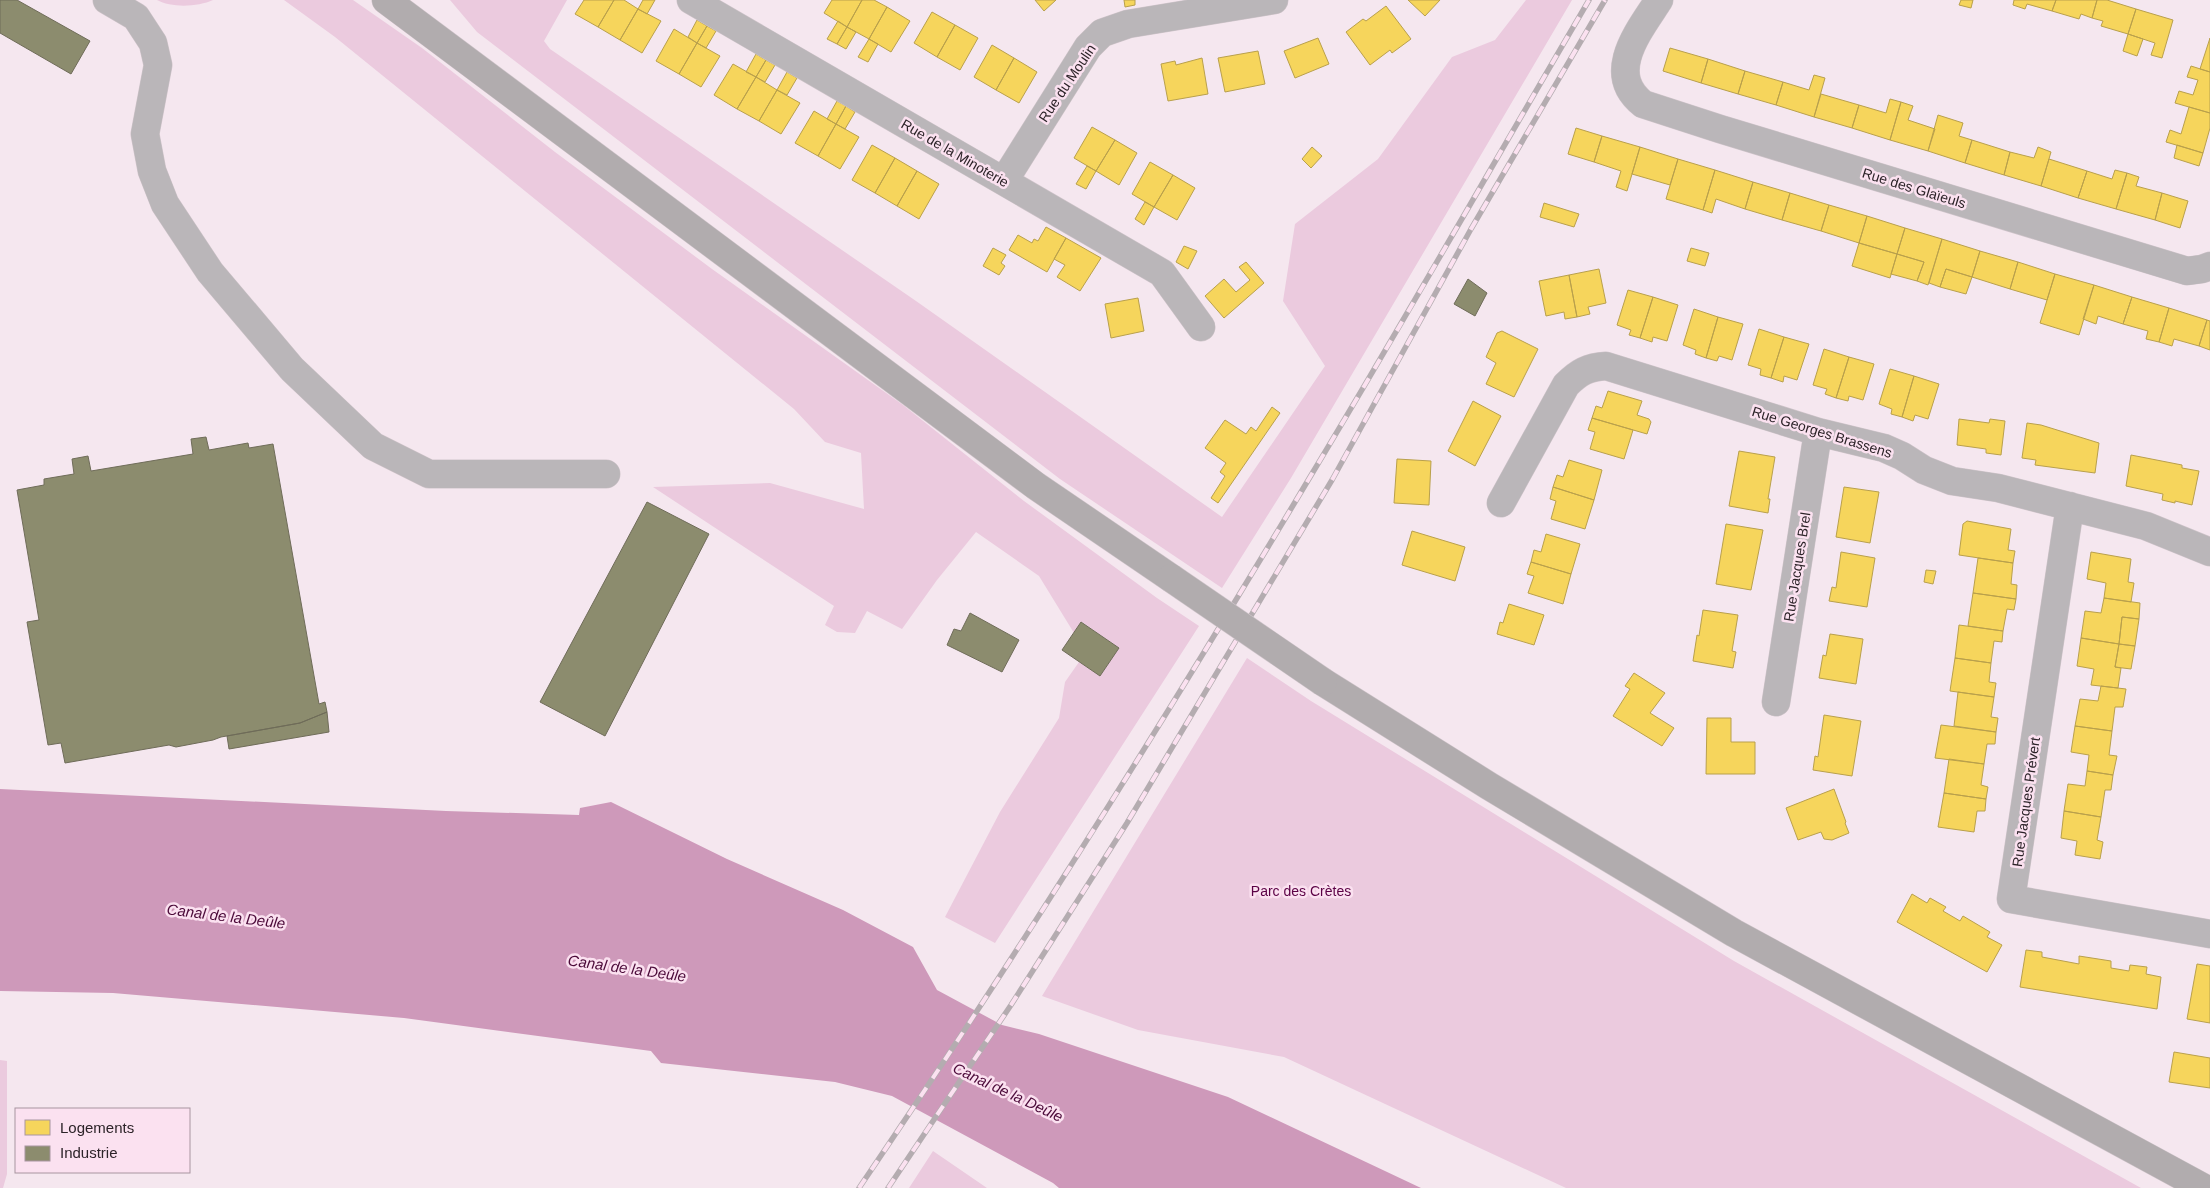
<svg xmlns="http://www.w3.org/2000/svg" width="2210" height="1188" viewBox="0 0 2210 1188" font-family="Helvetica,sans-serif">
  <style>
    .green { fill: #ebcade }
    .water { fill: #ce99ba }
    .homes { fill: #f6d55c; stroke: #b9a04c }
    .industry { fill: #8c8c6e; stroke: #6f6c59 }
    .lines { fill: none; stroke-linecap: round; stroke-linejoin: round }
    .street-casing { stroke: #d0c5cb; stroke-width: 29 }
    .secondary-casing { stroke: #d0c5cb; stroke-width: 29 }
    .street { stroke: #bab6b9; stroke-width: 28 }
    .secondary { stroke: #b1acae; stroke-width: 28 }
    .rail-casing { stroke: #b4acb0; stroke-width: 5.5 }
    .rail { stroke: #fbe1f0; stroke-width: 4; stroke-dasharray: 11; stroke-linecap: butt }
    .secondary-bridge-casing { stroke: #d0c5cb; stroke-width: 29; stroke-linecap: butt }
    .secondary-bridge { stroke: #b1acae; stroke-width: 28 }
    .labels { text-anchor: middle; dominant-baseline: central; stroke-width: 5; stroke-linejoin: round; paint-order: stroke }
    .street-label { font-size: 14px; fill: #2c2328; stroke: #fbe1f0 }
    .park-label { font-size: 14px; fill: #5b0145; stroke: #fbe1f0 }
    .water-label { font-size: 15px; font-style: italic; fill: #4b0a39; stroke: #fbe1f0 }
  </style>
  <rect width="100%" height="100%" fill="#f5e7ef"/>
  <path class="green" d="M 157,0 L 213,0 C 198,7 171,8 157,0 Z
    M 284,0 L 353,0 L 422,48 L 555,152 L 712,269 L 903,405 L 1024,501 L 1157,598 L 1199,626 L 995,943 L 945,917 L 1000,812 L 1059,718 L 1065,682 L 1079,662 L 1100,676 L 1119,648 L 1082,622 L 1074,633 L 1039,576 L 976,532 L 937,580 L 902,629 L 867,611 L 855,633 L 837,632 L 825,625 L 834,606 L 653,487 L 770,483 L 864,509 L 861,453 L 825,442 L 794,409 L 335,37 Z
    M 450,0 L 567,0 L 544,41 L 550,49 L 916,301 L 1222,517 L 1325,366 L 1283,301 L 1295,224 L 1378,159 L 1452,57 L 1495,40 L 1526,0 L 1572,0 L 1291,478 L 1222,588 L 1060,479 L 477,32 Z
    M 1247,658 L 1311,701 L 1734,961 L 2141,1188 L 1566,1188 L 1284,1057 L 1138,1030 L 1042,996 Z
    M 0,1060 L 7,1061 L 7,1174 L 3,1188 L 0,1188 Z
    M 933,1151 L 987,1188 L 909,1188 Z"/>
  <path class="water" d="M 0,789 L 446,811 L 579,815 L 580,808 L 611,802 L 727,859 L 843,910 L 913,947 L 937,990 L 1002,1025 L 1039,1034 L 1228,1097 L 1421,1188 L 1059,1188 L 1053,1183 L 892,1096 L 835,1082 L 661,1063 L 651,1051 L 404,1018 L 113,993 L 0,991 Z"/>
  <path class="homes" d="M 584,0 L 614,0 L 598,27 L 575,14 Z
    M 614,0 L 624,0 L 638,9 L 620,40 L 598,27 Z
    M 643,0 L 655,0 L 647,14 L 638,9 Z
    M 832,0 L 862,0 L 847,27 L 824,13 Z
    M 862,0 L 874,0 L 887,7 L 869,39 L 847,27 Z
    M 1035,0 L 1056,0 L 1044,11 Z
    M 1124,0 L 1135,0 L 1135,5 L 1125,7 Z
    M 1408,0 L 1440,0 L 1425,16 Z
    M 1961,0 L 1973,0 L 1971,8 L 1959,5 Z
    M 2014,0 L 2056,0 L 2052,11 L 2027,4 L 2025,9 L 2013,5 Z
    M 2056,0 L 2097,0 L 2092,18 L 2081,14 L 2079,19 L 2052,11 Z
    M 2097,0 L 2107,0 L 2136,9 L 2128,34 L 2101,26 L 2103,21 L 2092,18 Z
    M 1386,6 L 1411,39 L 1392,53 L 1390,50 L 1370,65 L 1346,32 L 1363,19 L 1366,21 Z
    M 887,7 L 910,21 L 891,52 L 869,39 Z
    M 638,9 L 661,21 L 642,53 L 620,40 Z
    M 2136,9 L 2173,20 L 2162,58 L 2151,55 L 2155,43 L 2128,34 Z
    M 932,12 L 955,25 L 937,57 L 914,43 Z
    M 697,20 L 707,26 L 697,43 L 688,37 Z
    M 838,21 L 847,27 L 837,44 L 827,39 Z
    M 955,25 L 978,38 L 960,70 L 937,57 Z
    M 707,26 L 716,31 L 706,48 L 697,43 Z
    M 847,27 L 856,32 L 846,49 L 837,44 Z
    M 674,29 L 697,43 L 679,74 L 656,61 Z
    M 2128,34 L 2143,39 L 2137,56 L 2123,51 Z
    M 1318,38 L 1329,64 L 1295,78 L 1284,51 Z
    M 2210,38 L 2210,72 L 2200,69 Z
    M 869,39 L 878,44 L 868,62 L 858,57 Z
    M 697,43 L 720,56 L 701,87 L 679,74 Z
    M 992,45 L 1014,58 L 996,90 L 974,77 Z
    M 1670,48 L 1708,59 L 1701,83 L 1663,71 Z
    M 1258,51 L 1265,84 L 1225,92 L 1218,58 Z
    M 756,54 L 766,60 L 756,77 L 746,72 Z
    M 1014,58 L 1037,72 L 1019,103 L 996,90 Z
    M 1202,58 L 1208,94 L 1168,101 L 1161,64 L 1175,61 L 1176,65 Z
    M 1708,59 L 1745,71 L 1738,94 L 1701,83 Z
    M 766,60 L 775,65 L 765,82 L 756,77 Z
    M 733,64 L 756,77 L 737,109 L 714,95 Z
    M 2191,66 L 2210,72 L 2210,113 L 2175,103 L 2179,91 L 2193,95 L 2198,80 L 2187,77 Z
    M 1745,71 L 1783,82 L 1776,105 L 1738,94 Z
    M 787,72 L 797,78 L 787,95 L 777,90 Z
    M 1814,75 L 1825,78 L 1814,117 L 1776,105 L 1783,82 L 1809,90 Z
    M 756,77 L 777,90 L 759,121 L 737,109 Z
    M 777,90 L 800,103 L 781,134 L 759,121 Z
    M 1821,94 L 1859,105 L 1852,128 L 1814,117 Z
    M 1890,99 L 1901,102 L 1890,140 L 1852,128 L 1859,105 L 1886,113 Z
    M 837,101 L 846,106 L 836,124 L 827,119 Z
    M 1901,102 L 1913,106 L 1908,120 L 1935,129 L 1928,151 L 1890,140 Z
    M 846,106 L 855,112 L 845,129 L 836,124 Z
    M 2189,107 L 2210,113 L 2210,128 L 2203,153 L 2166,142 L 2170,130 L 2181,134 Z
    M 814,111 L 836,124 L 818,156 L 795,143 Z
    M 1938,115 L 1963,123 L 1959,136 L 1972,140 L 1965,163 L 1928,151 Z
    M 836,124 L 859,137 L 840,169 L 818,156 Z
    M 1092,127 L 1115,140 L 1096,171 L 1074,158 Z
    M 1576,128 L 1602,136 L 1594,162 L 1568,154 Z
    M 1602,136 L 1640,147 L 1627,191 L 1616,187 L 1621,171 L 1594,162 Z
    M 1115,140 L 1137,153 L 1119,185 L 1096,171 Z
    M 1972,140 L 2010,152 L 2004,175 L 1965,163 Z
    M 872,145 L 895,158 L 875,193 L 852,180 Z
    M 2177,145 L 2203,153 L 2199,166 L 2174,158 Z
    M 1312,147 L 1322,156 L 1311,168 L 1302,159 Z
    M 1640,147 L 1678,159 L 1670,185 L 1632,174 Z
    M 2038,147 L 2051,152 L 2041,186 L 2004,175 L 2010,152 L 2034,158 Z
    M 895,158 L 917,171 L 897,206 L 875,193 Z
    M 1678,159 L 1715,170 L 1703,210 L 1666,199 Z
    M 2049,159 L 2087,171 L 2078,198 L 2041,186 Z
    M 1150,162 L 1173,175 L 1154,207 L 1132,194 Z
    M 1087,166 L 1096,171 L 1086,189 L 1076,184 Z
    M 1715,170 L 1753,182 L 1745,209 L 1716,199 L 1712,213 L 1703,210 Z
    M 2115,170 L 2127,173 L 2116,209 L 2078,198 L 2087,171 L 2112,179 Z
    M 917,171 L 939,184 L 919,219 L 897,206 Z
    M 2127,173 L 2139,177 L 2136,186 L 2162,193 L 2155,220 L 2116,209 Z
    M 1173,175 L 1195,188 L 1177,220 L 1154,207 Z
    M 1753,182 L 1790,193 L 1782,220 L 1745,209 Z
    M 1790,193 L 1829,205 L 1821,231 L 1782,220 Z
    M 2162,193 L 2188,201 L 2180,228 L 2155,220 Z
    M 1145,202 L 1154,207 L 1144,225 L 1135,219 Z
    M 1544,203 L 1579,214 L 1574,227 L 1540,217 Z
    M 1829,205 L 1867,216 L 1859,243 L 1821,231 Z
    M 1867,216 L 1905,228 L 1897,254 L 1859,243 Z
    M 1046,227 L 1066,238 L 1047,272 L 1009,250 L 1018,235 L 1032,243 L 1034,239 L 1038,241 Z
    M 1905,228 L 1942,239 L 1928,285 L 1917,281 L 1924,262 L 1897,254 Z
    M 1066,238 L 1101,258 L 1080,291 L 1057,277 L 1065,265 L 1054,259 Z
    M 1942,239 L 1980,251 L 1972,277 L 1946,269 L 1940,287 L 1929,283 Z
    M 1859,243 L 1897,254 L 1890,278 L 1852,266 Z
    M 1184,246 L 1197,251 L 1188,269 L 1176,262 Z
    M 993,248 L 1006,255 L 1001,263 L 1005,266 L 999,275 L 983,266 Z
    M 1691,248 L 1709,253 L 1705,266 L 1687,261 Z
    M 1980,251 L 2018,262 L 2010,289 L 1972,277 Z
    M 1897,254 L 1924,262 L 1917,281 L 1891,274 Z
    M 1246,262 L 1264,283 L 1224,318 L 1205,296 L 1224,279 L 1236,292 L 1250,280 L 1239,267 Z
    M 2018,262 L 2055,274 L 2047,300 L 2010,289 Z
    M 1599,269 L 1606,303 L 1588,307 L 1590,314 L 1577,317 L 1569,275 Z
    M 1946,269 L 1972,277 L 1966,294 L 1940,287 Z
    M 2055,274 L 2094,285 L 2079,335 L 2040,323 Z
    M 1569,275 L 1577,317 L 1565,319 L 1564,312 L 1546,316 L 1539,281 Z
    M 2094,285 L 2132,297 L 2123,324 L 2098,316 L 2096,324 L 2083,319 Z
    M 1628,290 L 1653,297 L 1640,338 L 1629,335 L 1631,330 L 1617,325 Z
    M 1653,297 L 1678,305 L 1667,341 L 1653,337 L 1652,342 L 1640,338 Z
    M 2132,297 L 2169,308 L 2159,342 L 2146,339 L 2148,331 L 2123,324 Z
    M 1138,298 L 1144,331 L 1111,338 L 1105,304 Z
    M 2169,308 L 2207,320 L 2199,346 L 2174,339 L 2172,346 L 2159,342 Z
    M 1694,309 L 1718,317 L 1706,358 L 1695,354 L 1696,350 L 1683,345 Z
    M 1718,317 L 1743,324 L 1732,360 L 1719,356 L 1717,361 L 1706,358 Z
    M 2207,320 L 2210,321 L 2210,350 L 2199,346 Z
    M 1759,329 L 1784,337 L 1771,378 L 1760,375 L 1761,369 L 1748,365 Z
    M 1502,331 L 1538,349 L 1514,397 L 1486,384 L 1496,363 L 1486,357 L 1497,333 Z
    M 1784,337 L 1809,344 L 1797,380 L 1784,376 L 1783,382 L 1771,378 Z
    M 1824,349 L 1849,357 L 1836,398 L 1825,394 L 1827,389 L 1813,385 Z
    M 1849,357 L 1874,364 L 1863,400 L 1849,396 L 1848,401 L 1836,398 Z
    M 1890,369 L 1914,376 L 1902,417 L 1891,414 L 1892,409 L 1879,404 Z
    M 1914,376 L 1939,384 L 1928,419 L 1915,415 L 1913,421 L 1902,417 Z
    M 1608,391 L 1642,401 L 1637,415 L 1649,419 L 1651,422 L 1647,434 L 1592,418 L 1596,406 L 1602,408 Z
    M 1473,401 L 1501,416 L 1475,466 L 1448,451 Z
    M 1272,407 L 1280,413 L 1218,503 L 1211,498 L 1225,476 L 1220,472 L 1226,463 L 1205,448 L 1225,420 L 1246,434 L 1251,427 L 1256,431 Z
    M 1592,418 L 1633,430 L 1624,459 L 1590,449 L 1595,432 L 1588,430 Z
    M 1959,419 L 1989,423 L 1990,419 L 2005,421 L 2001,455 L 1986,453 L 1986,449 L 1957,445 Z
    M 2027,423 L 2041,425 L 2099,443 L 2095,473 L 2035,465 L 2036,460 L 2022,458 Z
    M 1739,451 L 1775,457 L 1768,499 L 1770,499 L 1768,513 L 1729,506 Z
    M 2131,455 L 2182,465 L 2182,468 L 2199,471 L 2192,505 L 2175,501 L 2175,503 L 2162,500 L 2163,494 L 2126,486 Z
    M 1397,459 L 1431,461 L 1429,505 L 1394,503 Z
    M 1569,460 L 1602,470 L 1594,500 L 1553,487 L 1557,475 L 1563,477 Z
    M 1553,487 L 1594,500 L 1585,529 L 1551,519 L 1556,501 L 1550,499 Z
    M 1844,487 L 1879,492 L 1870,543 L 1836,537 Z
    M 1967,521 L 2011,529 L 2008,550 L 2015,551 L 2013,563 L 1959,555 L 1963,524 Z
    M 1726,524 L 1763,530 L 1751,590 L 1716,584 Z
    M 1412,531 L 1465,547 L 1455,581 L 1402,565 Z
    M 1546,534 L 1580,544 L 1571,574 L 1531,562 L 1534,550 L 1541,552 Z
    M 1841,552 L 1875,558 L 1867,607 L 1829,601 L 1832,587 L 1836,588 Z
    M 2091,552 L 2131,559 L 2128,582 L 2134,583 L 2131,602 L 2104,598 L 2106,583 L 2087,579 Z
    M 1978,558 L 2013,563 L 2011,584 L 2017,585 L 2016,599 L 1973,593 Z
    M 1531,562 L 1571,574 L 1563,604 L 1528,593 L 1534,576 L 1527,574 Z
    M 1926,570 L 1936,571 L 1933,584 L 1924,582 Z
    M 1973,593 L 2016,599 L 2014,610 L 2007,609 L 2003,631 L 1968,626 Z
    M 2104,598 L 2140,603 L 2139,619 L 2122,617 L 2119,644 L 2081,638 L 2085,611 L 2101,613 Z
    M 1509,604 L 1544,615 L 1534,645 L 1497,634 L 1500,622 L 1503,623 Z
    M 1703,610 L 1738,615 L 1732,651 L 1736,652 L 1733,668 L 1693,661 L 1697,635 L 1699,636 Z
    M 2122,617 L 2139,619 L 2135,646 L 2119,644 Z
    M 1959,625 L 2003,631 L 2002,642 L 1994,641 L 1991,663 L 1955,658 Z
    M 1830,634 L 1863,639 L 1856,684 L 1819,678 L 1823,655 L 1826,656 Z
    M 2081,638 L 2119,644 L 2115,667 L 2121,668 L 2118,688 L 2091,685 L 2094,669 L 2077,666 Z
    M 2119,644 L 2135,646 L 2131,669 L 2115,667 Z
    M 1955,658 L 1991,663 L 1989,682 L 1996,683 L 1994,697 L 1950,691 Z
    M 1634,673 L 1665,693 L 1650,713 L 1674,728 L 1662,746 L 1613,716 L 1630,689 L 1625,686 Z
    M 2101,686 L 2126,689 L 2123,707 L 2115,707 L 2112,731 L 2075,726 L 2080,699 L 2098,701 Z
    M 1958,692 L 1994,697 L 1991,717 L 1998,718 L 1996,732 L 1954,726 Z
    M 1824,715 L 1861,721 L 1852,776 L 1813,770 L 1815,756 L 1818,757 Z
    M 1707,718 L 1731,718 L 1731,742 L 1755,742 L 1755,774 L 1706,774 Z
    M 1941,725 L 1996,732 L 1995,744 L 1987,744 L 1984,764 L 1935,758 Z
    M 2075,726 L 2112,731 L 2109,755 L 2117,756 L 2113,775 L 2087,771 L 2089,755 L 2071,752 Z
    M 1949,759 L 1984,764 L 1981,785 L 1988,787 L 1986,799 L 1944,793 Z
    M 2087,771 L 2113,775 L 2111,790 L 2105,790 L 2101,817 L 2064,811 L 2068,784 L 2085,786 Z
    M 1834,789 L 1846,822 L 1845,823 L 1849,833 L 1832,840 L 1824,839 L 1821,832 L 1798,840 L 1786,808 Z
    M 1944,793 L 1986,799 L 1985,811 L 1977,811 L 1974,832 L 1938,827 Z
    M 2064,811 L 2101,817 L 2097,840 L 2103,842 L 2100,859 L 2075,855 L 2077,841 L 2061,838 Z
    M 1912,894 L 1927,903 L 1930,898 L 1946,907 L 1943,911 L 1960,921 L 1963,916 L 1990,932 L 1987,937 L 2002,945 L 1987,972 L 1897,922 Z
    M 2026,950 L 2042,952 L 2042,957 L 2079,964 L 2079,956 L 2111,961 L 2111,968 L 2129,971 L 2130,965 L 2147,967 L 2146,974 L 2161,977 L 2157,1009 L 2020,987 Z
    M 2197,964 L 2210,966 L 2210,1023 L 2187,1019 Z
    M 2174,1052 L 2210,1058 L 2210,1088 L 2169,1082 Z"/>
  <path class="industry" d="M 0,0 L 17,0 L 90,41 L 71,74 L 0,33 Z
    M 1468,279 L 1487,293 L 1475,316 L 1454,304 Z
    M 206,437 L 209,450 L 248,443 L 249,448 L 273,444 L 319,704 L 325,702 L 327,712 L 300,723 L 221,737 L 213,740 L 176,747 L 169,745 L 65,763 L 61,743 L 48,745 L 27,622 L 39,620 L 17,490 L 44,485 L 44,479 L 74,474 L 72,459 L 88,456 L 91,471 L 193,454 L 191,439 Z
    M 647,502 L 709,534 L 605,736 L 540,702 Z
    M 970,613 L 1019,640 L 1002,672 L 947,645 L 954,629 L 961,631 Z
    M 1081,622 L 1119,648 L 1100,676 L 1062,650 Z
    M 327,712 L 329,732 L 229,749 L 227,736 L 300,723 Z"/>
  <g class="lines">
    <g class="street-casing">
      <path id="street" d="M 107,0 L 136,17 L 153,43 L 158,65 L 145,134 L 152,171 L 165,204 L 210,272 L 292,369 L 373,446 L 429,474 L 606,474
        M 691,0 L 1162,273 L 1201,327
        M 1659,0 C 1639,31 1604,73 1643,104 L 1720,129 L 2187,271 L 2202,269 L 2210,266
        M 1004,181 L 1088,47 L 1102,33 L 1128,24 L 1274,0
        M 1501,503 L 1566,385 C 1579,372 1588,367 1606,366 L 1818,432 L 1884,448 L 1902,456 L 1924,470 L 1952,481 L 1998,488 L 2146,526 L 2210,552
        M 2070,506 L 2011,899 L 2210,934
        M 1776,702 L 1818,432"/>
    </g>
    <g class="secondary-casing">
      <path id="secondary" d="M 386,0 L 1036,486 L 1171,578
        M 1323,682 L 1489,786 L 1734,933 L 2204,1188"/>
    </g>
    <use href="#street" class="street"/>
    <use href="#secondary" class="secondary"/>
    <g class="rail-casing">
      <path id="rail" d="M 859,1188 C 1018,954 1168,715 1313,472 C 1407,316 1497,157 1589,0
        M 888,1188 L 1011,1005 L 1127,823 L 1332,480 L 1471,229 L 1605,0"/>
    </g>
    <use href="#rail" class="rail"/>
    <g class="secondary-bridge-casing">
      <path id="secondary-bridge" d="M 1171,578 L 1323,682"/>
    </g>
    <use href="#secondary-bridge" class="secondary-bridge"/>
  </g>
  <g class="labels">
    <g class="street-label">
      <text transform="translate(1067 83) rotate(-56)">Rue du Moulin</text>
      <text transform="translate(955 153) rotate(30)">Rue de la Minoterie</text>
      <text transform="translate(1914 188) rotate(17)">Rue des Glaïeuls</text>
      <text transform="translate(1822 432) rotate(17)">Rue Georges Brassens</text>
      <text transform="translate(1797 567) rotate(-81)">Rue Jacques Brel</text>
      <text transform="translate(2026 802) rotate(-82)">Rue Jacques Prévert</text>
    </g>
    <g class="park-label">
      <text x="1301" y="891">Parc des Crètes</text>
    </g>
    <g class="water-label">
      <text transform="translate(226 916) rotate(7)">Canal de la Deûle</text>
      <text transform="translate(627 968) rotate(8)">Canal de la Deûle</text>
      <text transform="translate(1008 1092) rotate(25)">Canal de la Deûle</text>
    </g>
  </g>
  <rect x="15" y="1108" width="175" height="65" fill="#fbe1f0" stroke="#a895a0"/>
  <rect x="25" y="1120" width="25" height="15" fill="#f6d55c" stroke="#a895a0"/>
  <text x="60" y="1133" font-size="15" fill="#2c2328">Logements</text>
  <rect x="25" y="1146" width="25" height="15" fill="#8c8c6e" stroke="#a895a0"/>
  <text x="60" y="1158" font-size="15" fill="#2c2328">Industrie</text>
</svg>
